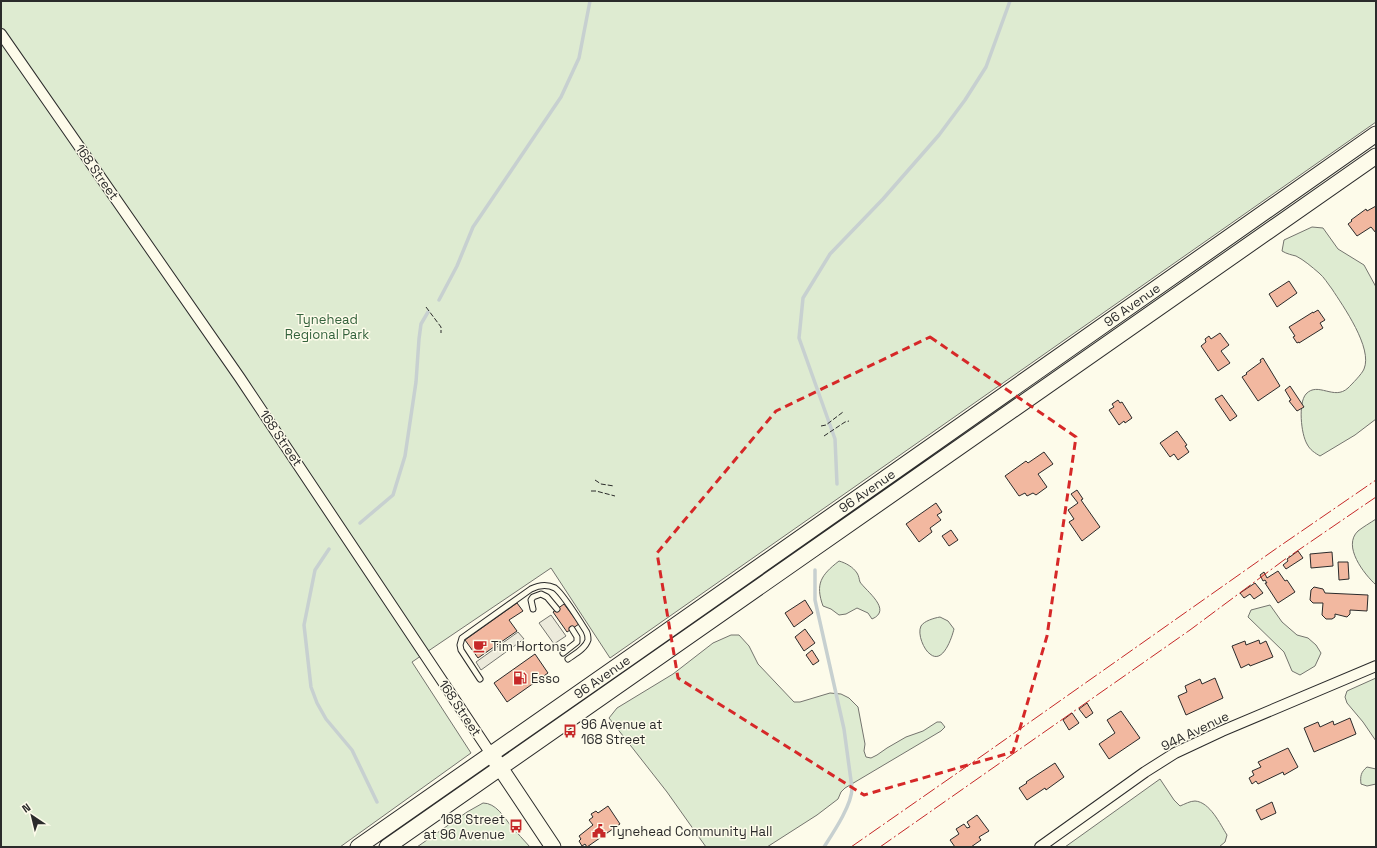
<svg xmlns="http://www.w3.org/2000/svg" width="1377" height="848" viewBox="0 0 1377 848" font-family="'Space Grotesk',sans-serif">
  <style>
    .green { fill: #deebd1; stroke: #74746e }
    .parking { fill: #eceadb; stroke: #74746e }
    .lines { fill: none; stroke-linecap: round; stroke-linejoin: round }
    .stream { stroke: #c7d0d0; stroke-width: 3.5 }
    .building { fill: #f2b8a0; stroke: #2b2b2b }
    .service-casing { stroke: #2b2b2b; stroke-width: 7 }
    .minor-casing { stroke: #2b2b2b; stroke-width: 12 }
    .secondary-casing { stroke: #2b2b2b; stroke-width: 17 }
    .service { stroke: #fdfbea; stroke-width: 5 }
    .minor { stroke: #fdfbea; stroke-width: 10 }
    .secondary { stroke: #fdfbea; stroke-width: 15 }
    .fence { stroke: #2b2b2b; stroke-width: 1; stroke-dasharray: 5 2; stroke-linecap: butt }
    .power { stroke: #c62828; stroke-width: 1; stroke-dasharray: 14 3 2 3; stroke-linecap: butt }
    .marked { fill: none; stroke: #d62828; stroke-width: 3; stroke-dasharray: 8 5; stroke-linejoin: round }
    .labels { text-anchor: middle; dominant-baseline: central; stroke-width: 3; stroke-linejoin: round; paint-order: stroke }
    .street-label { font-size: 13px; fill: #2b2b2b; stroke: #fdfbea }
    .park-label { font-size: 13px; fill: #34623c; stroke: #fdfbea }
    .poi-label { font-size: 13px; fill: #2b2b2b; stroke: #fdfbea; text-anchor: start }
  </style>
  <rect width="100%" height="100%" fill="#fdfbea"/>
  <path class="green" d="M 1,1 L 1376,1 L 1376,122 L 610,658 L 551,568 L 412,662 L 471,753 L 340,847 L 1,847 Z
    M 1312,227 L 1323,228 L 1338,249 L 1364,265 L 1376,287 L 1376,419 L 1355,435 L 1320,456 C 1315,453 1310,450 1307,444 C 1301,434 1298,403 1306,394 C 1318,381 1334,401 1348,388 C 1352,384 1362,374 1364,369 C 1373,348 1343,306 1332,289 C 1328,284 1324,277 1319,273 C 1312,267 1304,260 1296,256 C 1292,255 1287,254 1282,251 L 1284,240 Z
    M 1376,519 L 1376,585 C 1364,574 1342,546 1358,531 C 1363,527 1370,523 1376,519 Z
    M 839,561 C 846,563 853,567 857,573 C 859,576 859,579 860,582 C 866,591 893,610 872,619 L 868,613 L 857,608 L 846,614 L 839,615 L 831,609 L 823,606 C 815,584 821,575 839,561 Z
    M 1270,605 L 1282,622 L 1297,635 L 1308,638 L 1316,645 L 1321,653 L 1315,666 L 1300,675 L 1292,671 L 1284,652 L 1248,617 L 1251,610 Z
    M 940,617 L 948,621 L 954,629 C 952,637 943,665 930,654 C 924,650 917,634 921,626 C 924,621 934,618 940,617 Z
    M 731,635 L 739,635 L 749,646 L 758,664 L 794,702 L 800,702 L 830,693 L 841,694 L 849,698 L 858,707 L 865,744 L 864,751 L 866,757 L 871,758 L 877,755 L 887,748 L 906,737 L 923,731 L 937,722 L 941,722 L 945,727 L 941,731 L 845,788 L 841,792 L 838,799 L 817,815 L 767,847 L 706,847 L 667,792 L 609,718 L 617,708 L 673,674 L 713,643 Z
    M 1376,678 L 1376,741 L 1363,722 L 1347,703 L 1345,697 L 1347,691 Z
    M 1367,767 L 1376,769 L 1376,784 L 1367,786 L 1361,784 C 1360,776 1361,772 1367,767 Z
    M 1160,779 L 1174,800 L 1180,806 C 1185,804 1190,801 1195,801 C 1210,802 1220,824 1227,835 L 1225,842 L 1219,847 L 1065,847 Z
    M 483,803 C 496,803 504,817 511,826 C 517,833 524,840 530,847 L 417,847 L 467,812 Z"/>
  <path class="parking" d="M 551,615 L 566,636 L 554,644 L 539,623 Z
    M 518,632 L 524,639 L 481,670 L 476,662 Z"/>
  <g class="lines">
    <path class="stream" d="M 439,300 L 457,266 L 473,227 L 561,97 L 579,58 L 590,1
      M 837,484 L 835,439 L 799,338 L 803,298 L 830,254 L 883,199 L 939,135 L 965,100 L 986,67 L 1010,1
      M 360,523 L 393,495 L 405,456 L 416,382 L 419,339 L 421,324 L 428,312
      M 329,549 L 315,570 L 304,625 L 311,687 L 317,703 L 326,719 L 352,750 L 377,802
      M 815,570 L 815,600 L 844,729 L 852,788 C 852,805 833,833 824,847"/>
  </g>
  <path class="building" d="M 1376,206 L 1376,233 L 1371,227 L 1357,236 L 1348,224 L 1352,221 L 1351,220 L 1366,209 L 1367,211 Z
    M 1289,281 L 1297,293 L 1277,307 L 1269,294 Z
    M 1318,310 L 1325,320 L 1320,323 L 1323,328 L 1299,343 L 1299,342 L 1297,343 L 1293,337 L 1295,336 L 1289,327 L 1313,312 L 1313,313 Z
    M 1220,333 L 1229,345 L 1221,351 L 1230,363 L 1218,371 L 1201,346 L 1206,342 L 1205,339 L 1209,336 L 1211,339 Z
    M 1263,358 L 1280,386 L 1258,401 L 1242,377 L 1247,374 L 1246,373 L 1261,362 L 1260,360 Z
    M 1290,386 L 1304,407 L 1297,411 L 1289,401 L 1291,400 L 1285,390 Z
    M 1222,395 L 1237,416 L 1230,421 L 1215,399 Z
    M 1118,400 L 1120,403 L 1122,402 L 1132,418 L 1125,423 L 1124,421 L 1119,425 L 1109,410 L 1114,407 L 1112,404 Z
    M 1177,431 L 1187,445 L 1185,446 L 1189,452 L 1178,460 L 1174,454 L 1170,457 L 1160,443 Z
    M 1044,452 L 1053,464 L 1038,474 L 1047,487 L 1036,495 L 1033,493 L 1027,496 L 1025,493 L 1019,496 L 1005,476 L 1026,461 L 1028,463 Z
    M 1077,490 L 1083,499 L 1081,500 L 1100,527 L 1082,541 L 1069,522 L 1074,519 L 1068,510 L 1078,503 L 1071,494 Z
    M 936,503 L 942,512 L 937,515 L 941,520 L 930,528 L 932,532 L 919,542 L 906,524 Z
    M 951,530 L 958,540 L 949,546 L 942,536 Z
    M 1298,551 L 1303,558 L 1286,569 L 1283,565 L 1288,561 L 1287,559 Z
    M 1332,552 L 1333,566 L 1311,568 L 1310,554 Z
    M 1338,562 L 1348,562 L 1349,579 L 1339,580 Z
    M 1278,571 L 1285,581 L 1287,580 L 1295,592 L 1278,603 L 1265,583 L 1267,583 L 1265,580 L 1263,581 L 1260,575 L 1264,572 L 1267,578 Z
    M 1255,583 L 1263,593 L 1254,599 L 1250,594 L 1244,598 L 1240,593 Z
    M 1314,587 L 1323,589 L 1325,593 L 1368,595 L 1367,611 L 1350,610 L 1350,614 L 1347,617 L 1335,614 L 1335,617 L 1332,619 L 1326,619 L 1322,615 L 1323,603 L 1313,603 L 1310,600 L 1311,590 Z
    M 805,600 L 813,613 L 794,627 L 785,613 Z
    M 517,603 L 523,611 L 509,620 L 517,631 L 478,658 L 465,640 Z
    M 564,604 L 579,624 L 567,632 L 553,612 Z
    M 805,629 L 815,643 L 804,651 L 795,637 Z
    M 1259,640 L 1260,644 L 1266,641 L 1273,657 L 1250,666 L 1249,664 L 1241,668 L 1232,646 L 1245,641 L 1246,645 Z
    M 812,650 L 819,661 L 813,665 L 806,655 Z
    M 535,654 L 548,673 L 507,702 L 494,683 Z
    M 1215,678 L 1223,698 L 1186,715 L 1178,696 L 1187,692 L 1185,686 L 1200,679 L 1202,684 Z
    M 1087,703 L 1093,713 L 1086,718 L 1079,709 Z
    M 1121,711 L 1140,738 L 1109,759 L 1099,744 L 1115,733 L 1107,720 Z
    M 1072,713 L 1079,723 L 1069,730 L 1063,720 Z
    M 1350,718 L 1356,734 L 1314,752 L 1304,728 L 1318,722 L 1320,727 L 1333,721 L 1334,725 Z
    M 1288,748 L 1298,767 L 1284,775 L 1283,772 L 1258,784 L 1256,781 L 1252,784 L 1249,778 L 1254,775 L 1252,771 L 1261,767 L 1258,762 Z
    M 1055,763 L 1064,777 L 1046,790 L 1045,788 L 1027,800 L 1019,788 L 1027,783 L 1026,782 Z
    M 1272,802 L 1276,813 L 1261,820 L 1256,810 Z
    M 608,806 L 620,824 L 587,847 L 585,844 L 582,846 L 579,841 L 581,839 L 579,836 L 593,825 L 589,820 L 593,817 L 591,814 L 596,811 L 598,813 Z
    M 977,815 L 989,831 L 979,837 L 981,840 L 971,847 L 955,847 L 950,840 L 959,834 L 956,829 L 964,824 L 967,828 L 970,827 L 967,822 Z"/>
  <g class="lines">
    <g class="service-casing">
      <path id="service" d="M 533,609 L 531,600 L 533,597 L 541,594 L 547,597 L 557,609
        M 563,653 L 577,642 L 577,637 L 572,629
        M 480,679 L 461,650 L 460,645 L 462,638 L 531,589 C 539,585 547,584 555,588 C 562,593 581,623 586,631 C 588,634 588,637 588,640 C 585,649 575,654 568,659"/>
    </g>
    <g class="minor-casing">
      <path id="minor" d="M 1,34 L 240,378 L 491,754
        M 1040,847 L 1145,772 L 1175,753 L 1222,731 L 1376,666"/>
    </g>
    <g class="secondary-casing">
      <path id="secondary" d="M 495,760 L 553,847
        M 358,847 L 636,653 L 1376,134
        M 387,847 L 1376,156"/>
    </g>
    <use href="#service" class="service"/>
    <use href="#minor" class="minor"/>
    <use href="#secondary" class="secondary"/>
    <path class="fence" d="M 426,307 L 441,327 L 441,333
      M 821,426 L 826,425 L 843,412
      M 824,436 L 845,422 L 849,421
      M 595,480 L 601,484 L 614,486
      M 591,491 L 596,491 L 615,496"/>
    <path class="power" d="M 851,847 L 986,753 L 1277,548 L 1376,480
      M 880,847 L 1190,630 L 1284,560 L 1376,497"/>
  </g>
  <path class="marked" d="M 930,337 L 1076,437 L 1047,636 L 1013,752 L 864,795 L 678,678 L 657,553 L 776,411 Z"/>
  <defs>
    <g id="cafe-bare" transform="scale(1.08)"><path d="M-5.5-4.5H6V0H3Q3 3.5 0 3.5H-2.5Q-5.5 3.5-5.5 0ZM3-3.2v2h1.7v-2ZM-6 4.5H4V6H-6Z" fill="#c62828" stroke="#fdfbea" stroke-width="2.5" paint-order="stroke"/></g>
    <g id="fuel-bare" transform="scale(1.08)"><path d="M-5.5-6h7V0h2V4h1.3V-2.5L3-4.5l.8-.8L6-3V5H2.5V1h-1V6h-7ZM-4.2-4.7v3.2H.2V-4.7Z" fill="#c62828" stroke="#fdfbea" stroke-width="2.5" paint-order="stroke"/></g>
    <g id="bus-bare" transform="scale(1.08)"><path d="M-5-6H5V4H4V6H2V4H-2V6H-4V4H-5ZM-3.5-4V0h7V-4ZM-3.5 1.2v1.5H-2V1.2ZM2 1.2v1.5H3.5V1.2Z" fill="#c62828" stroke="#fdfbea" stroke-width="2.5" paint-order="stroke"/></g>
    <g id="civic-bare" transform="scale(1.08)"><path d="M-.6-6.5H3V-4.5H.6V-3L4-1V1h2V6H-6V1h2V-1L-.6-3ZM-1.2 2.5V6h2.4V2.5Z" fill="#c62828" stroke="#fdfbea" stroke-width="2.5" paint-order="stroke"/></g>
  </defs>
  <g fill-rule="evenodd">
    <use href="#cafe-bare" x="480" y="646"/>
    <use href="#fuel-bare" x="520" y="678"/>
    <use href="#bus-bare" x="570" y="731"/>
    <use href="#bus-bare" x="516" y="826"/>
    <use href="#civic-bare" x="599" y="831"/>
  </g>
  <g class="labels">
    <g class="street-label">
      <text transform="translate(97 172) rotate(55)">168 Street</text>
      <text transform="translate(1132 305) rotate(-35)">96 Avenue</text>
      <text transform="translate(281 438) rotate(56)">168 Street</text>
      <text transform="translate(867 491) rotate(-35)">96 Avenue</text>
      <text transform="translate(602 677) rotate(-35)">96 Avenue</text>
      <text transform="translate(460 708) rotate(56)">168 Street</text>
      <text transform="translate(1195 731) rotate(-26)">94A Avenue</text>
    </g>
    <g class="park-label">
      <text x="327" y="319">Tynehead<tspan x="327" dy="15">Regional Park</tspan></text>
    </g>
    <g class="poi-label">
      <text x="491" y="646">Tim Hortons</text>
      <text x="531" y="678">Esso</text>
      <text x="581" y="724">96 Avenue at<tspan x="581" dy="15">168 Street</tspan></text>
      <text x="505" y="819" text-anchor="end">168 Street<tspan x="505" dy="15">at 96 Avenue</tspan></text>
      <text x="610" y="831">Tynehead Community Hall</text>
    </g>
  </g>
  <rect width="1377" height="848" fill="none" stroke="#2b2b2b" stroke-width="4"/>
  <g transform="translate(32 816) rotate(325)" stroke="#fdfbea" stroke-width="3" paint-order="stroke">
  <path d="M0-3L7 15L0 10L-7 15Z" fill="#2b2b2b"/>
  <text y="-6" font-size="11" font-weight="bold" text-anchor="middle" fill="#2b2b2b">N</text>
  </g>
</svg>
